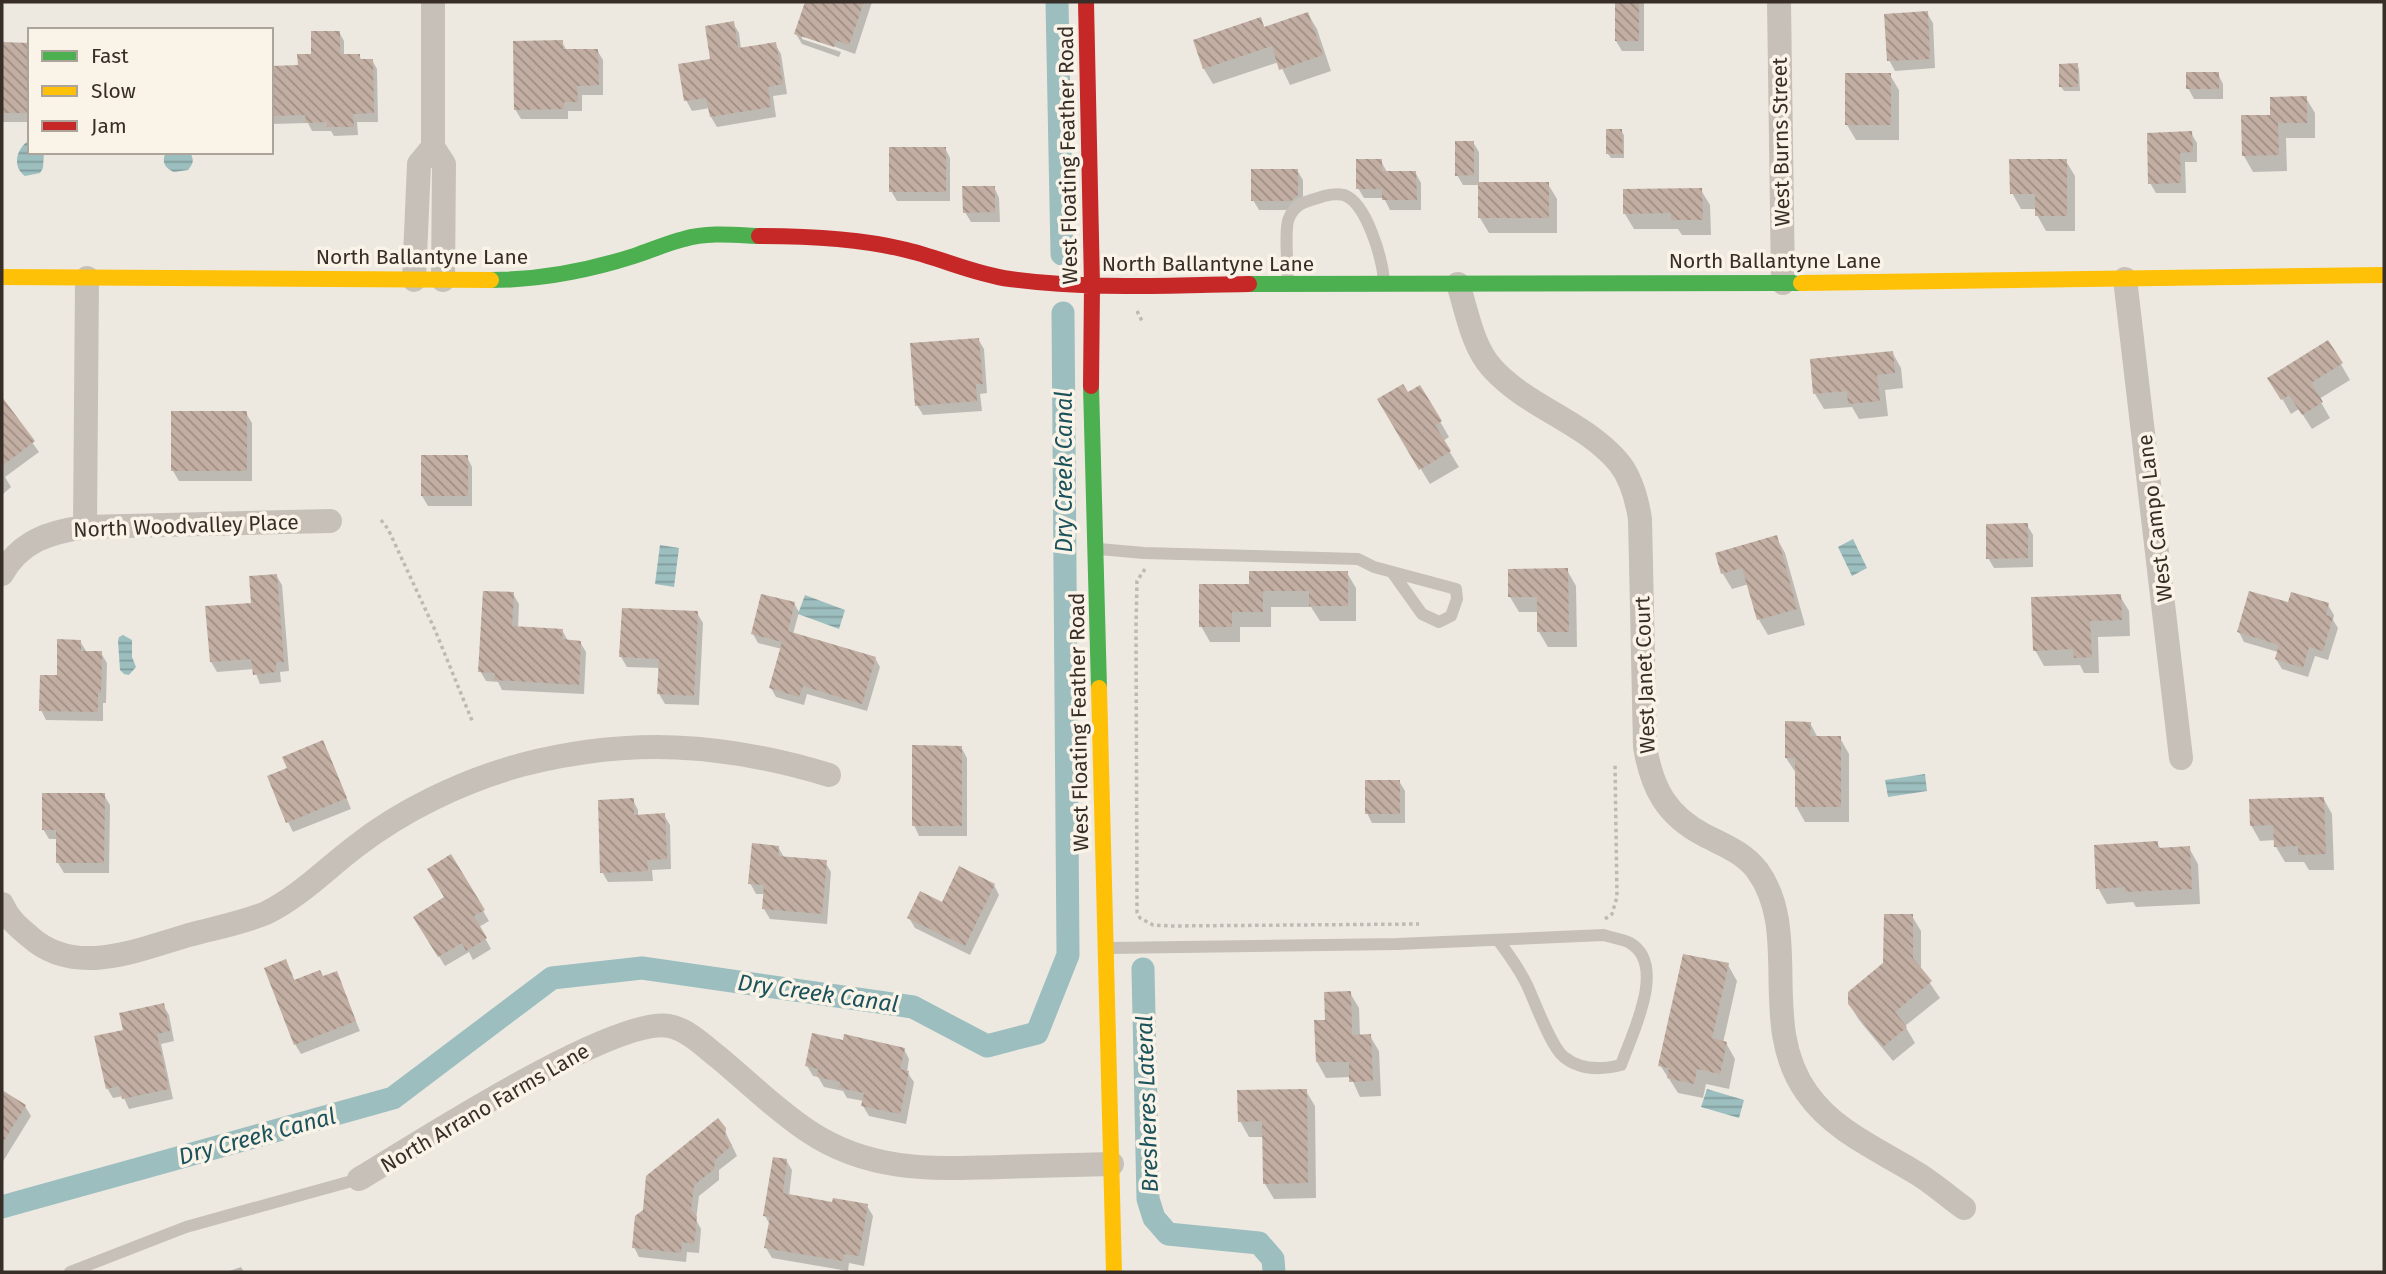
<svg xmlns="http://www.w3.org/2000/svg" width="2386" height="1274" viewBox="0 0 2386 1274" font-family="'Fira Sans',sans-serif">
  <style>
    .water { fill: url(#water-rules) }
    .shadow { fill: #0003 }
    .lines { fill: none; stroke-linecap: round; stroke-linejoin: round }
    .canal { stroke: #9cbebf; stroke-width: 23 }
    .building { fill: url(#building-back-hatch) }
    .path { stroke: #bfb9b2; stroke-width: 3.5; stroke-dasharray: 3.5 3.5; stroke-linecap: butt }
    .lane { stroke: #c7c0b9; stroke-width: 12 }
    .street { stroke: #c7c0b9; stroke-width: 24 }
    .fast { stroke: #4caf50; stroke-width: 16 }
    .slow { stroke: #ffc107; stroke-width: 16 }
    .jam { stroke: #c62828; stroke-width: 16 }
    .labels { text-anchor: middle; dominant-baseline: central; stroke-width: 7; stroke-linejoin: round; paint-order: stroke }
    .street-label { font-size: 21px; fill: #382e28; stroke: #faf3e8 }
    .water-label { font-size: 23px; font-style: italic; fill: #1b525b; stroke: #faf3e8 }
  </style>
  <defs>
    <pattern id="water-rules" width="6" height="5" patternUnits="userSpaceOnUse" patternTransform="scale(1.75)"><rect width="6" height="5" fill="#9cbebf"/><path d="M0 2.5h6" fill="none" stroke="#809b9b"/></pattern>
    <pattern id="building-back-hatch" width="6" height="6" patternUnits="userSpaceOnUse" patternTransform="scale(1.75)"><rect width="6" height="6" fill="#c2aea2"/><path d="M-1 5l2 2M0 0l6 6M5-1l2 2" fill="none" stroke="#9f8e84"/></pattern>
  </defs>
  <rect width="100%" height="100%" fill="#ede9e1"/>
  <path class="water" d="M 30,140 L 30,152 L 44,152 L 43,168 L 40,173 L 25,176 C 11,166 17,147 30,140 Z
    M 166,152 L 190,152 C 194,160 194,163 188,170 L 174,172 C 165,168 161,162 166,152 Z
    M 1853,539 L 1867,568 L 1852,576 L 1838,547 Z
    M 660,545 L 679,548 L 674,587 L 655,584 Z
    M 805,595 L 845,610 L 839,629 L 798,614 Z
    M 123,635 L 132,640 L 132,657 L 136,667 L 129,675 L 124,674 L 120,670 L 118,641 L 119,637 Z
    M 1925,774 L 1927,791 L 1888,797 L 1885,780 Z
    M 1707,1089 L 1744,1100 L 1739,1118 L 1701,1107 Z"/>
  <path class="shadow" d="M 807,2 L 872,2 L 855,54 L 802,35 L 802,39 L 841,52 L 839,57 L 802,44 L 796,34 Z
    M 1616,2 L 1644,2 L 1644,51 L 1622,51 L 1616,41 Z
    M 1927,13 L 1933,23 L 1935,68 L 1895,71 L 1889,60 Z
    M 1308,14 L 1317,29 L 1331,71 L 1290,85 L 1279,62 L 1213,84 L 1204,69 L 1195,41 L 1260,19 L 1265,28 Z
    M 733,23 L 739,33 L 741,49 L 775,44 L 781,54 L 787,94 L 773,96 L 776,117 L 717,127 L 711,117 L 710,108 L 692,111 L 686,100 Z
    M 339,32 L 344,41 L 344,56 L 359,55 L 362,61 L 372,60 L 377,69 L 378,122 L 357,122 L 358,135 L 334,136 L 331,131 L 312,131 L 308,123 L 271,124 L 271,68 L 299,67 Z
    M 562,42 L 567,51 L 597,50 L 603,60 L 603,95 L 582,95 L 582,111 L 568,111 L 568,119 L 521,119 L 515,109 Z
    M 30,44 L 30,122 L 2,122 L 2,59 Z
    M 2077,65 L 2079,69 L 2080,91 L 2064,91 L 2061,87 Z
    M 2218,74 L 2223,84 L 2223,99 L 2194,99 L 2188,88 Z
    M 1890,75 L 1899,90 L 1899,140 L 1856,140 L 1847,125 Z
    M 2306,98 L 2315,113 L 2315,138 L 2286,138 L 2287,171 L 2253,172 L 2244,156 L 2243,117 L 2272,116 Z
    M 1621,131 L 1624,135 L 1624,158 L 1611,158 L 1608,154 Z
    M 2191,133 L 2197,143 L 2197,162 L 2185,162 L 2186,193 L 2156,193 L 2150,183 Z
    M 1473,142 L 1479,152 L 1479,184 L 1548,184 L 1557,199 L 1557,233 L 1489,233 L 1480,218 L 1480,185 L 1463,185 L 1457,175 Z
    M 945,148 L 950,158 L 950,201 L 897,201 L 891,191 Z
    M 1381,161 L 1387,172 L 1415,172 L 1421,183 L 1421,210 L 1390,210 L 1384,198 L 1364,198 L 1358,188 Z
    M 2066,161 L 2075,176 L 2075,231 L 2046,231 L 2037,215 L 2037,209 L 2021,209 L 2012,193 Z
    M 1297,170 L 1303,180 L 1303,206 L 1297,210 L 1259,210 L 1253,200 Z
    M 994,187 L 999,198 L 1000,222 L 971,222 L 965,212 Z
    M 1701,190 L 1710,205 L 1711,235 L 1682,235 L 1678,229 L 1634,229 L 1625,214 Z
    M 978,339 L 984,349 L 987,393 L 980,394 L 982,411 L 923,415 L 917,405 Z
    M 2328,342 L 2350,380 L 2319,399 L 2330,418 L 2312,429 L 2299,409 L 2291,414 L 2270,378 Z
    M 1892,352 L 1901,368 L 1903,388 L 1885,390 L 1888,416 L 1859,419 L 1852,407 L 1824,409 L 1815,394 Z
    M 1420,387 L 1449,437 L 1443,441 L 1459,467 L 1430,484 L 1379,400 L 1407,395 Z
    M 2,401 L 39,452 L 5,477 L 11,487 L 2,495 Z
    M 246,413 L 252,423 L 252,481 L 179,481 L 173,471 Z
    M 467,457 L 472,467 L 472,506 L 428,506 L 422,496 Z
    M 2027,525 L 2033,535 L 2033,567 L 1994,568 L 1988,558 Z
    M 1776,537 L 1785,553 L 1805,625 L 1768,635 L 1759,620 L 1749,584 L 1732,589 L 1723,574 L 1717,554 Z
    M 1567,570 L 1576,586 L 1577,647 L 1548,647 L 1539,632 L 1539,612 L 1519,612 L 1510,597 Z
    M 1347,573 L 1356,588 L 1356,621 L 1320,621 L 1311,607 L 1271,607 L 1271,627 L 1240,627 L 1240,642 L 1210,642 L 1201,626 L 1251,585 Z
    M 276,575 L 282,585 L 289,671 L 280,672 L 281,682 L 260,684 L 254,669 L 217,672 L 211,662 Z
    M 513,594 L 519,604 L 518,628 L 562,630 L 568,641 L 580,642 L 586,652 L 584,694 L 502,690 L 498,682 L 486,681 L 480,671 Z
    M 2120,596 L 2129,611 L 2130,636 L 2098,637 L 2099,673 L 2084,673 L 2080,665 L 2044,666 L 2035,650 Z
    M 794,603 L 799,612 L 793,634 L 875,658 L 880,667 L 867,711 L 807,694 L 804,705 L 776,697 L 771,688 L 782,649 L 758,643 L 753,634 Z
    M 2289,605 L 2328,605 L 2334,615 L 2333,620 L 2338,628 L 2328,660 L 2315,656 L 2308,677 L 2282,669 L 2276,659 L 2278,652 L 2244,642 L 2239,632 Z
    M 697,613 L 703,623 L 699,705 L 665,704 L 659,694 L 660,668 L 627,667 L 621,657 Z
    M 80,641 L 86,651 L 101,653 L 107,663 L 106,703 L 103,703 L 103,721 L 46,720 L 41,710 Z
    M 1810,723 L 1818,738 L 1840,738 L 1849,754 L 1849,822 L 1805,822 L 1796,806 L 1796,773 L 1786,758 Z
    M 961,747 L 967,758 L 967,836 L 919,836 L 914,825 Z
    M 328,752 L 351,809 L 293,832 L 288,822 Z
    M 1399,781 L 1405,791 L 1405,823 L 1372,823 L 1367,813 Z
    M 104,795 L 110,805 L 109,873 L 64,873 L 58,863 L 58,839 L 49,839 L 43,829 Z
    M 2323,798 L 2332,814 L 2334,870 L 2309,870 L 2304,862 L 2285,862 L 2276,847 L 2275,840 L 2260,841 L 2251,825 Z
    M 633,800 L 638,810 L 638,816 L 664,815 L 670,825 L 671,869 L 652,870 L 653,881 L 608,882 L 602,872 Z
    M 2157,843 L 2161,849 L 2189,848 L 2198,864 L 2200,904 L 2136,907 L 2133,902 L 2107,904 L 2098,888 Z
    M 778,847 L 784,857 L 825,862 L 831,872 L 827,924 L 770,919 L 764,909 L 765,894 L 756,894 L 750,883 Z
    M 451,857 L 489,921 L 479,927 L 491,949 L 473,960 L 469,952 L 445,966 L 415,917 L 447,898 Z
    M 994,885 L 999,895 L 970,955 L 915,928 L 909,918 Z
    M 1912,916 L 1921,931 L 1921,970 L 1940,998 L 1905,1026 L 1915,1043 L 1893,1061 L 1859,1020 L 1849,1004 L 1885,963 Z
    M 1728,965 L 1737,981 L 1723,1043 L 1726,1043 L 1735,1059 L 1729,1089 L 1706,1084 L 1703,1098 L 1678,1093 L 1660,1065 Z
    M 291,971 L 295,982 L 323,978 L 336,973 L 360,1031 L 301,1054 L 295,1044 Z
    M 1350,993 L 1359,1008 L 1360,1036 L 1370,1036 L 1379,1051 L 1381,1096 L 1360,1097 L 1351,1077 L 1326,1078 L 1317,1062 L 1326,1022 Z
    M 163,1005 L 169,1015 L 174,1041 L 161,1044 L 173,1099 L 129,1109 L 123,1096 L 113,1098 L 107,1088 L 125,1031 Z
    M 904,1049 L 909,1059 L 907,1072 L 914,1082 L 906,1124 L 869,1116 L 863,1106 L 864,1101 L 847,1098 L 843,1091 L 824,1087 L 818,1077 L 813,1076 L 807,1066 Z
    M 1306,1091 L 1315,1106 L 1316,1198 L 1274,1199 L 1265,1184 L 1264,1137 L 1249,1137 L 1240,1121 Z
    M 2,1092 L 25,1106 L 31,1116 L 2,1163 Z
    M 724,1129 L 737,1156 L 719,1170 L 719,1180 L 699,1196 L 696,1220 L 701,1229 L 699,1253 L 687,1252 L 686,1262 L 639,1257 L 634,1247 Z
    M 786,1160 L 792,1170 L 789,1196 L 833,1204 L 867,1206 L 873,1216 L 864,1266 L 849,1263 L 848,1271 L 772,1258 L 766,1248 L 770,1225 L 765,1216 Z
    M 241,1267 L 244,1272 L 226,1272 Z"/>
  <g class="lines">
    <path class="canal" d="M 1057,2 L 1062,254
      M 1143,969 L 1148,1199 L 1154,1218 L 1168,1234 L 1259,1243 L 1273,1259 L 1274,1272
      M 2,1207 L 393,1098 L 552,978 L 642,968 L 913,1007 L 987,1046 L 1037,1033 L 1068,955 L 1063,313"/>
  </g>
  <path class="building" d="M 805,2 L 864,2 L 849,45 L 836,40 L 834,47 L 794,34 Z
    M 1615,2 L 1639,2 L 1639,41 L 1615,41 Z
    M 1928,11 L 1930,59 L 1887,61 L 1884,14 Z
    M 1308,12 L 1323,55 L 1279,70 L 1272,46 L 1203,69 L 1193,40 L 1261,17 L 1264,27 Z
    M 734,21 L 738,48 L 776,42 L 783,84 L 768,87 L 771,107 L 710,117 L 706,98 L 684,101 L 678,64 L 710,59 L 705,26 Z
    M 311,31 L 340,31 L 340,54 L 360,54 L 360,59 L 373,59 L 374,113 L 353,114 L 354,127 L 327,127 L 327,122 L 306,123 L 305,115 L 271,116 L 271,66 L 298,65 L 297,54 L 311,54 Z
    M 563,40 L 563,49 L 598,49 L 599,85 L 577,86 L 578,102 L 564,102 L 564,109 L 514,110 L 513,41 Z
    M 2,42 L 30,43 L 30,113 L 2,113 Z
    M 2078,63 L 2078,87 L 2059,87 L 2059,64 Z
    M 2186,72 L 2219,72 L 2219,89 L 2186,89 Z
    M 1845,73 L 1891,73 L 1891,125 L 1845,125 Z
    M 2307,96 L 2307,123 L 2278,123 L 2279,155 L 2242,156 L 2241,115 L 2270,115 L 2270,97 Z
    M 1606,129 L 1622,129 L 1623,154 L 1606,154 Z
    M 2192,131 L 2193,152 L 2180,153 L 2181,183 L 2148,184 L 2147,133 Z
    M 1455,141 L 1474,141 L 1474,175 L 1455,176 Z
    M 889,147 L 946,147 L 946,192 L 889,192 Z
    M 1356,159 L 1382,159 L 1382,171 L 1416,171 L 1417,200 L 1382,200 L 1382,189 L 1356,189 Z
    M 2009,159 L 2067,159 L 2067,216 L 2035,216 L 2035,194 L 2010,194 Z
    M 1251,169 L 1298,169 L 1298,195 L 1291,201 L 1251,201 Z
    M 1478,182 L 1549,182 L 1549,218 L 1478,218 Z
    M 962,186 L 995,186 L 995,212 L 963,213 Z
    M 1702,188 L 1703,220 L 1671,220 L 1671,213 L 1623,214 L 1623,189 Z
    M 979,338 L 983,384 L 976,384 L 977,401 L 915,406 L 910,343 Z
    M 2328,340 L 2343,363 L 2311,383 L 2323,402 L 2302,415 L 2289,395 L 2281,400 L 2267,378 Z
    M 1893,351 L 1895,373 L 1877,375 L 1880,401 L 1848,404 L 1847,391 L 1813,394 L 1810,359 Z
    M 1403,384 L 1408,392 L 1420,385 L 1442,421 L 1435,425 L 1451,451 L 1419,470 L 1377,399 Z
    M 2,397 L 35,441 L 2,466 Z
    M 171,411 L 247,411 L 247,471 L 171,471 Z
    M 421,455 L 468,455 L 468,496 L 421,496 Z
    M 2028,523 L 2028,558 L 1986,559 L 1986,524 Z
    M 1777,535 L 1797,609 L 1757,620 L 1742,568 L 1721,574 L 1715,553 Z
    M 1568,568 L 1569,632 L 1537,632 L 1537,597 L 1508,597 L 1508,569 Z
    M 1249,571 L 1348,571 L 1348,606 L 1309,606 L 1309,591 L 1263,591 L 1263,612 L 1232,612 L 1232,627 L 1199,627 L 1199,584 L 1249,584 Z
    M 277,574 L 284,662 L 276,662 L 276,672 L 253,675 L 251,659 L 210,662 L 205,606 L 251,603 L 249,576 Z
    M 483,591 L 514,592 L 512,626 L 563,629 L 562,639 L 581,641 L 579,685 L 494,680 L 495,673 L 478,672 Z
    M 2249,591 L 2288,602 L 2291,592 L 2329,603 L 2326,615 L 2333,617 L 2323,651 L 2309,647 L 2303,668 L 2275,659 L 2279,645 L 2237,632 Z
    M 761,594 L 795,602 L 788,631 L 876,657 L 862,704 L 803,686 L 799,697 L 769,688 L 782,642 L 751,634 Z
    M 2121,594 L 2122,620 L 2090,621 L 2092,657 L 2074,658 L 2073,649 L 2033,651 L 2031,597 Z
    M 622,608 L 698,611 L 694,696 L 657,694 L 659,659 L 619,657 Z
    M 57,639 L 81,640 L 81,651 L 102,651 L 101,693 L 98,693 L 98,712 L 39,711 L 40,675 L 57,675 Z
    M 1785,721 L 1811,722 L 1810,736 L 1841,736 L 1841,807 L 1795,807 L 1795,758 L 1785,758 Z
    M 323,740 L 347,798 L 286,823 L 267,776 L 287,768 L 282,757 Z
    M 912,745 L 962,746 L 962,826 L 912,826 Z
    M 1365,780 L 1400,780 L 1400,814 L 1365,814 Z
    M 42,793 L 105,793 L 104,863 L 56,863 L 56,830 L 42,830 Z
    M 2324,797 L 2326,854 L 2298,855 L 2298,846 L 2274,847 L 2273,825 L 2250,826 L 2249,799 Z
    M 634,798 L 634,815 L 665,813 L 667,859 L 647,860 L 648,871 L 600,873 L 598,800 Z
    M 2158,841 L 2158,848 L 2190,846 L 2192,889 L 2125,892 L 2125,887 L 2096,889 L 2094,845 Z
    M 752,843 L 779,846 L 778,856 L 827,860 L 822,914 L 762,909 L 764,885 L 748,884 Z
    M 451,854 L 485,910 L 474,916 L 487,938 L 466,951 L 462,943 L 438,957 L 413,917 L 444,897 L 427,869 Z
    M 959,866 L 995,884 L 965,946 L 907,918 L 920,891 L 942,902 Z
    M 1884,914 L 1913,914 L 1913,958 L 1932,981 L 1895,1012 L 1907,1027 L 1883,1047 L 1848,1004 L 1848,992 L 1883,963 Z
    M 1683,954 L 1729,963 L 1712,1038 L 1727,1042 L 1720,1074 L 1697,1069 L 1694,1084 L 1667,1078 L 1669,1068 L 1658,1066 Z
    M 286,959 L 294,980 L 320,970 L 323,976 L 337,971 L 356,1021 L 294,1045 L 264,968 Z
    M 1351,991 L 1352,1035 L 1371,1034 L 1373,1081 L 1349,1082 L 1349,1062 L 1316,1062 L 1314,1020 L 1325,1020 L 1324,992 Z
    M 164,1003 L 170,1031 L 157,1034 L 169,1089 L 122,1099 L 119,1086 L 106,1089 L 94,1036 L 123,1030 L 119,1013 Z
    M 812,1033 L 843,1040 L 844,1034 L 905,1048 L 900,1069 L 909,1071 L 900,1114 L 861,1106 L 864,1093 L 839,1088 L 840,1082 L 817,1077 L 818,1069 L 805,1066 Z
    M 1307,1089 L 1308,1183 L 1263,1184 L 1262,1121 L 1238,1122 L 1237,1090 Z
    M 2,1090 L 26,1105 L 2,1144 Z
    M 718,1118 L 726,1128 L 725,1136 L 732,1145 L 715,1160 L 714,1169 L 694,1185 L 691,1210 L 697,1217 L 694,1244 L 682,1242 L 681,1253 L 632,1248 L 635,1216 L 643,1210 L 646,1176 Z
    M 773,1157 L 787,1159 L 783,1193 L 832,1202 L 833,1198 L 868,1204 L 859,1256 L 844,1254 L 843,1261 L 764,1248 L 770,1217 L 763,1216 Z"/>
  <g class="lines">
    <path class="path" d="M 1137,311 L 1143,323
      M 381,520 L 388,529 L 435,630 L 473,723
      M 1145,569 L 1137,581 L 1136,627 L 1137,912 L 1140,918 L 1153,925 L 1172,926 L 1419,924
      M 1605,919 L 1612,914 L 1617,897 L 1615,765"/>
    <path class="lane" d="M 1288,282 C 1288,269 1284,228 1289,218 C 1295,204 1304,202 1318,198 C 1325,195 1337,193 1344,195 C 1367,203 1382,259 1384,280
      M 1099,549 L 1144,553 L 1358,559 L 1374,567 L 1456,589 L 1457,599 L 1451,616 L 1439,622 L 1422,614 L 1392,572
      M 1109,948 L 1397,944 L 1604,935 C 1612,938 1623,939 1630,943 C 1668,965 1631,1036 1621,1065 C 1601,1070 1580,1070 1564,1057 C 1551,1047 1535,1002 1527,985 C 1519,968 1509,955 1498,940
      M 70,1272 L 186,1227 L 359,1179"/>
    <path class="street" d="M 433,2 L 433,147
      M 1779,2 L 1783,283
      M 2125,279 L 2181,758
      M 414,280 L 419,164 L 433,147 L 444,164 L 443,280
      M 1458,284 C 1467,311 1472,346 1492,368 C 1528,408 1586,422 1620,464 C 1632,480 1637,500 1640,519 L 1645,747 C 1652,788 1666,815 1704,835 C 1723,845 1743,852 1757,870 C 1803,932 1757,1024 1807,1093 C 1833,1130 1875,1148 1913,1171 C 1931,1181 1947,1196 1964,1208
      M 85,527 L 87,278
      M 2,574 C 20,541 50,532 85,527 L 330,521
      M 2,904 C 8,918 17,926 29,936 C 75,978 137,950 189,935 C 214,928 242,923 266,913 C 299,897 326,869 355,847 C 402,810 463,781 521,765 C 629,737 723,743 829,775
      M 359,1179 C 414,1146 614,1016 669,1026 C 687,1029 704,1046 718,1057 C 747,1081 776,1110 808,1131 C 869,1172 932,1169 1001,1167 C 1038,1166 1075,1165 1112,1164"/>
    <path class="fast" d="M 491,280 C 539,280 587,271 634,256 C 650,251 667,243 684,239 C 708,232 735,235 759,236
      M 1249,284 L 1801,283
      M 1091,386 L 1099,688"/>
    <path class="slow" d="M 2,277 L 491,280
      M 1801,283 L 2384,275
      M 1099,688 L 1114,1272"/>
    <path class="jam" d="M 1086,2 L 1092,285 L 1091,386
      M 759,236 C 807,236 856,238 902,249 C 939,257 973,274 1010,279 C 1089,290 1170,285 1249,284"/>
  </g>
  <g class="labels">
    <g class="street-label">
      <text transform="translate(1781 142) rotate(-91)">West Burns Street</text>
      <text transform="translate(1068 155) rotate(-91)">West Floating Feather Road</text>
      <text x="422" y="257">North Ballantyne Lane</text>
      <text x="1775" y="261">North Ballantyne Lane</text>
      <text x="1208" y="264">North Ballantyne Lane</text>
      <text transform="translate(2155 518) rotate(-97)">West Campo Lane</text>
      <text transform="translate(186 526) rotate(-2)">North Woodvalley Place</text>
      <text transform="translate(1645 675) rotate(-92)">West Janet Court</text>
      <text transform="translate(1079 722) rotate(-91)">West Floating Feather Road</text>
      <text transform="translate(485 1108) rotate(-30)">North Arrano Farms Lane</text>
    </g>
    <g class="water-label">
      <text transform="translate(1064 472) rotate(-90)">Dry Creek Canal</text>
      <text transform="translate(818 993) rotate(8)">Dry Creek Canal</text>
      <text transform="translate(1147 1104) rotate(-92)">Bresheres Lateral</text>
      <text transform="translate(257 1136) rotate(-15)">Dry Creek Canal</text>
    </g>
  </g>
  <rect width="2386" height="1274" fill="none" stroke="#382e28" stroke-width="7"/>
  <rect x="28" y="28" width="245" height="126" fill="#faf3e8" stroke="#aca49b" stroke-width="2"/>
  <rect x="42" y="51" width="35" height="10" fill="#4caf50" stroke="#aca49b" stroke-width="2"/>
  <text x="91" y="63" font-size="21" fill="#382e28">Fast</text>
  <rect x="42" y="86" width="35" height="10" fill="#ffc107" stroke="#aca49b" stroke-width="2"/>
  <text x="91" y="98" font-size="21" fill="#382e28">Slow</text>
  <rect x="42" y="121" width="35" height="10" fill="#c62828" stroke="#aca49b" stroke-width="2"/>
  <text x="91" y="133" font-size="21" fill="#382e28">Jam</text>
</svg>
